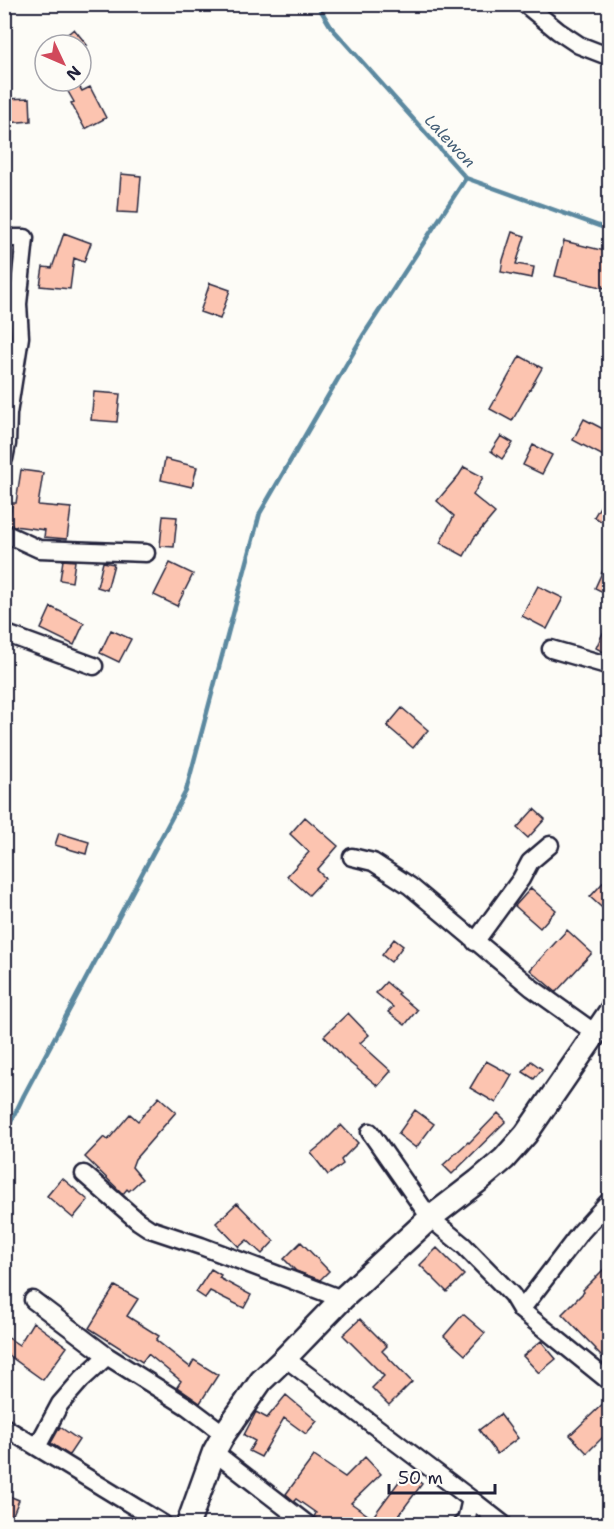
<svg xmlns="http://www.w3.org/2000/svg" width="614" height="1529" viewBox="0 0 614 1529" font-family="'Shantell Sans',sans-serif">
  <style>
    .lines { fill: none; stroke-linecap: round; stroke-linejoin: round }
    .stream { stroke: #5c89a0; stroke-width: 4.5 }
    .building { fill: #fcc4b0; stroke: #22223b; stroke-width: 1.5 }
    .street-casing { stroke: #22223b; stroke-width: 21 }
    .secondary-casing { stroke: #22223b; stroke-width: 27 }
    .street { stroke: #fdfcf7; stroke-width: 16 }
    .secondary { stroke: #fdfcf7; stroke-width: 22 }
    .labels { text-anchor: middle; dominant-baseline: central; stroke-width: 6; stroke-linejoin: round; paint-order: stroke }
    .water-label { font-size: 16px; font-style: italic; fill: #445e76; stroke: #fdfcf7 }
  </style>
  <rect width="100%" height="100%" fill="#fdfcf7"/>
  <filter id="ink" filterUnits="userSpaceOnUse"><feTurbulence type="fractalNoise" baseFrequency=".0167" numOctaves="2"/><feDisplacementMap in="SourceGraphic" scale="12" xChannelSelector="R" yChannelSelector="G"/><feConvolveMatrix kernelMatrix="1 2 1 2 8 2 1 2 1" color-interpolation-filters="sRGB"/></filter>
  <g filter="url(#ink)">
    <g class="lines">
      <path class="stream" d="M 317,4 L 331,27 L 466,178 L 610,230
        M 4,1136 L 24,1095 L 186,791 L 260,513 L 364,334 L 466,178"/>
    </g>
    <path class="building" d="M 74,29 L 87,45 L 54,45 Z
      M 62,81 L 76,81 L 82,91 L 90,87 L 106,118 L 85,129 L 71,103 L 74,102 Z
      M 30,98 L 31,121 L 7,123 L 6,99 Z
      M 121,174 L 141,176 L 138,213 L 118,212 Z
      M 512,232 L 525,236 L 516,264 L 534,267 L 532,278 L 501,272 L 503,260 Z
      M 64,233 L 91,243 L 84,262 L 74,258 L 70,289 L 40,286 L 43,267 L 52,268 Z
      M 564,241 L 609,252 L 609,289 L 555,276 Z
      M 210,283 L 230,290 L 220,319 L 200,312 Z
      M 520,356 L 542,368 L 512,421 L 490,409 Z
      M 94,392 L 120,394 L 117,422 L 91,420 Z
      M 584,419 L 609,432 L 609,459 L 573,440 Z
      M 501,436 L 513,443 L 502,459 L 491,451 Z
      M 533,445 L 552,455 L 542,474 L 523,465 Z
      M 165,459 L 197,467 L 192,487 L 161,480 Z
      M 464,467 L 483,477 L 473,495 L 495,513 L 474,538 L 464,556 L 440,543 L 454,516 L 437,501 L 459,475 Z
      M 21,470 L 43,473 L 38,505 L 71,508 L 67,539 L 44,537 L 45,530 L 14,526 L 9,524 L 12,503 L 16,503 Z
      M 609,491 L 609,526 L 594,517 Z
      M 163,516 L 177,517 L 174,547 L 160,546 Z
      M 609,557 L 609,595 L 595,588 Z
      M 63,560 L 75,561 L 72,582 L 60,580 Z
      M 103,562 L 114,564 L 107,590 L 97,587 Z
      M 170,563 L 193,574 L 177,606 L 154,595 Z
      M 538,586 L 563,598 L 547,629 L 522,616 Z
      M 51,607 L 84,623 L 74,645 L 41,629 Z
      M 609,620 L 609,655 L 596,648 Z
      M 111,630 L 131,639 L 119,662 L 100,653 Z
      M 402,708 L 428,730 L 413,748 L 387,726 Z
      M 534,809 L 545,819 L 528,838 L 517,828 Z
      M 305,817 L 338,846 L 317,870 L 325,878 L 309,895 L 287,876 L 309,852 L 290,834 Z
      M 59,833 L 89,842 L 86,854 L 55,845 Z
      M 609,876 L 609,914 L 590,897 Z
      M 531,888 L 556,910 L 540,928 L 515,906 Z
      M 567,930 L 592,953 L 556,992 L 530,970 Z
      M 394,939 L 403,946 L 391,962 L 382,955 Z
      M 386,982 L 399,993 L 398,994 L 417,1010 L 405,1025 L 388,1012 L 393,1007 L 376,993 Z
      M 348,1013 L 369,1035 L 360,1043 L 391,1071 L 378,1086 L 344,1058 L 324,1036 Z
      M 486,1061 L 512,1075 L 496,1103 L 470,1088 Z
      M 531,1061 L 542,1069 L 534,1079 L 523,1072 Z
      M 159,1097 L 176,1112 L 135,1159 L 132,1167 L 142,1179 L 129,1191 L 127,1189 L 123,1194 L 85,1157 L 104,1137 L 108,1140 L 130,1114 L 138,1121 Z
      M 415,1110 L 434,1124 L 416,1148 L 398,1134 Z
      M 498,1113 L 506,1121 L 452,1174 L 443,1165 L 468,1142 L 469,1143 Z
      M 341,1125 L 358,1143 L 341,1160 L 343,1164 L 328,1175 L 311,1153 L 322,1144 Z
      M 62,1178 L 88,1200 L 73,1218 L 47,1196 Z
      M 237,1203 L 274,1241 L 262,1254 L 247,1240 L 239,1247 L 216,1223 Z
      M 301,1242 L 329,1271 L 320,1280 L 296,1271 L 284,1259 Z
      M 437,1248 L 464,1275 L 447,1292 L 420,1265 Z
      M 609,1264 L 609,1364 L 595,1350 L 596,1349 L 562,1314 L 584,1292 L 583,1290 Z
      M 211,1269 L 221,1275 L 219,1278 L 251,1295 L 244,1308 L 210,1291 L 205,1298 L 196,1292 Z
      M 115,1286 L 138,1299 L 127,1316 L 159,1336 L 156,1340 L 190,1367 L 194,1360 L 218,1375 L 200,1403 L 177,1387 L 181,1381 L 148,1354 L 142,1362 L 89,1328 Z
      M 463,1314 L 485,1333 L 465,1355 L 444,1336 Z
      M 360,1319 L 387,1346 L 382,1351 L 412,1382 L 389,1405 L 372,1388 L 384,1376 L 343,1335 Z
      M 33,1322 L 67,1347 L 43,1380 L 4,1352 L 4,1335 L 19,1345 Z
      M 541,1341 L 556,1359 L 539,1373 L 523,1356 Z
      M 286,1395 L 317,1421 L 306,1434 L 284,1418 L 261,1457 L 249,1451 L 255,1441 L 244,1435 L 256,1412 L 267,1418 Z
      M 609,1398 L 609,1431 L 587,1453 L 570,1435 Z
      M 500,1414 L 518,1438 L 497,1454 L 479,1430 Z
      M 60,1427 L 79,1440 L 69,1455 L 51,1443 Z
      M 314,1456 L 345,1477 L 365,1457 L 381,1474 L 351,1503 L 372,1518 L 406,1472 L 422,1484 L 392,1524 L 325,1524 L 314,1517 L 316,1513 L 296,1499 L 294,1501 L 286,1494 Z
      M 4,1494 L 19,1500 L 9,1524 L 4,1524 Z"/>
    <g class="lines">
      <g class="street-casing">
        <path id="street" d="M 525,4 L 558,31 L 579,45 L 610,57
          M 4,238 L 25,238 L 18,304 L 20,337 L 8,414 L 7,444 L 4,459
          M 4,533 L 39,549 L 146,553
          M 4,633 L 94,666
          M 551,649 L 610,666
          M 352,857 L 373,862 L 410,886 L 532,988 L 595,1033
          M 475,942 L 521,879 L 530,862 L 550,845
          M 370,1132 L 430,1218 L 464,1246 L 512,1295 L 521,1310 L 610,1382
          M 84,1174 L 138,1221 L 150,1229 L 201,1246 L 342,1299
          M 33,1300 L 107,1356 L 188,1407 L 224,1434
          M 521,1310 L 580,1233 L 610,1200
          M 285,1358 L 471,1499 L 466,1521 L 462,1524
          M 4,1427 L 163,1524
          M 37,1447 L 60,1404 L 81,1380 L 107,1356
          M 214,1452 L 307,1524
          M 471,1499 L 503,1524"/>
      </g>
      <g class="secondary-casing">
        <path id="secondary" d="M 188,1524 L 214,1452 L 224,1434 L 261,1381 L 285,1358 L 342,1299 L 430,1218 L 478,1181 L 504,1159 L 526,1134 L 610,1012"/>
      </g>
      <use href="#street" class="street"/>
      <use href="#secondary" class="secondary"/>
    </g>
  </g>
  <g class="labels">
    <g class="water-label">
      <text transform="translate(450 141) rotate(47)">Lalewon</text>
    </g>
  </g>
  <rect width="614" height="1529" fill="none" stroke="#fdfcf7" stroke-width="24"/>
  <rect x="12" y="12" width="590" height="1505" fill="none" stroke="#22223b" stroke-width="2" filter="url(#ink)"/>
  <g transform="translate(63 63) rotate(134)"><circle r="28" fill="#fdfcf7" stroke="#a5a5ac" stroke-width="1.5"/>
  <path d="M0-4.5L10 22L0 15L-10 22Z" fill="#d1495b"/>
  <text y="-9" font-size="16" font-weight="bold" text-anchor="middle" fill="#22223b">N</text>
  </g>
  <path d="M389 1484v9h106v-9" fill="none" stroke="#22223b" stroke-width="3"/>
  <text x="398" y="1484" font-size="18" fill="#22223b" stroke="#fdfcf7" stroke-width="4.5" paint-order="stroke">50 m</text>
</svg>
